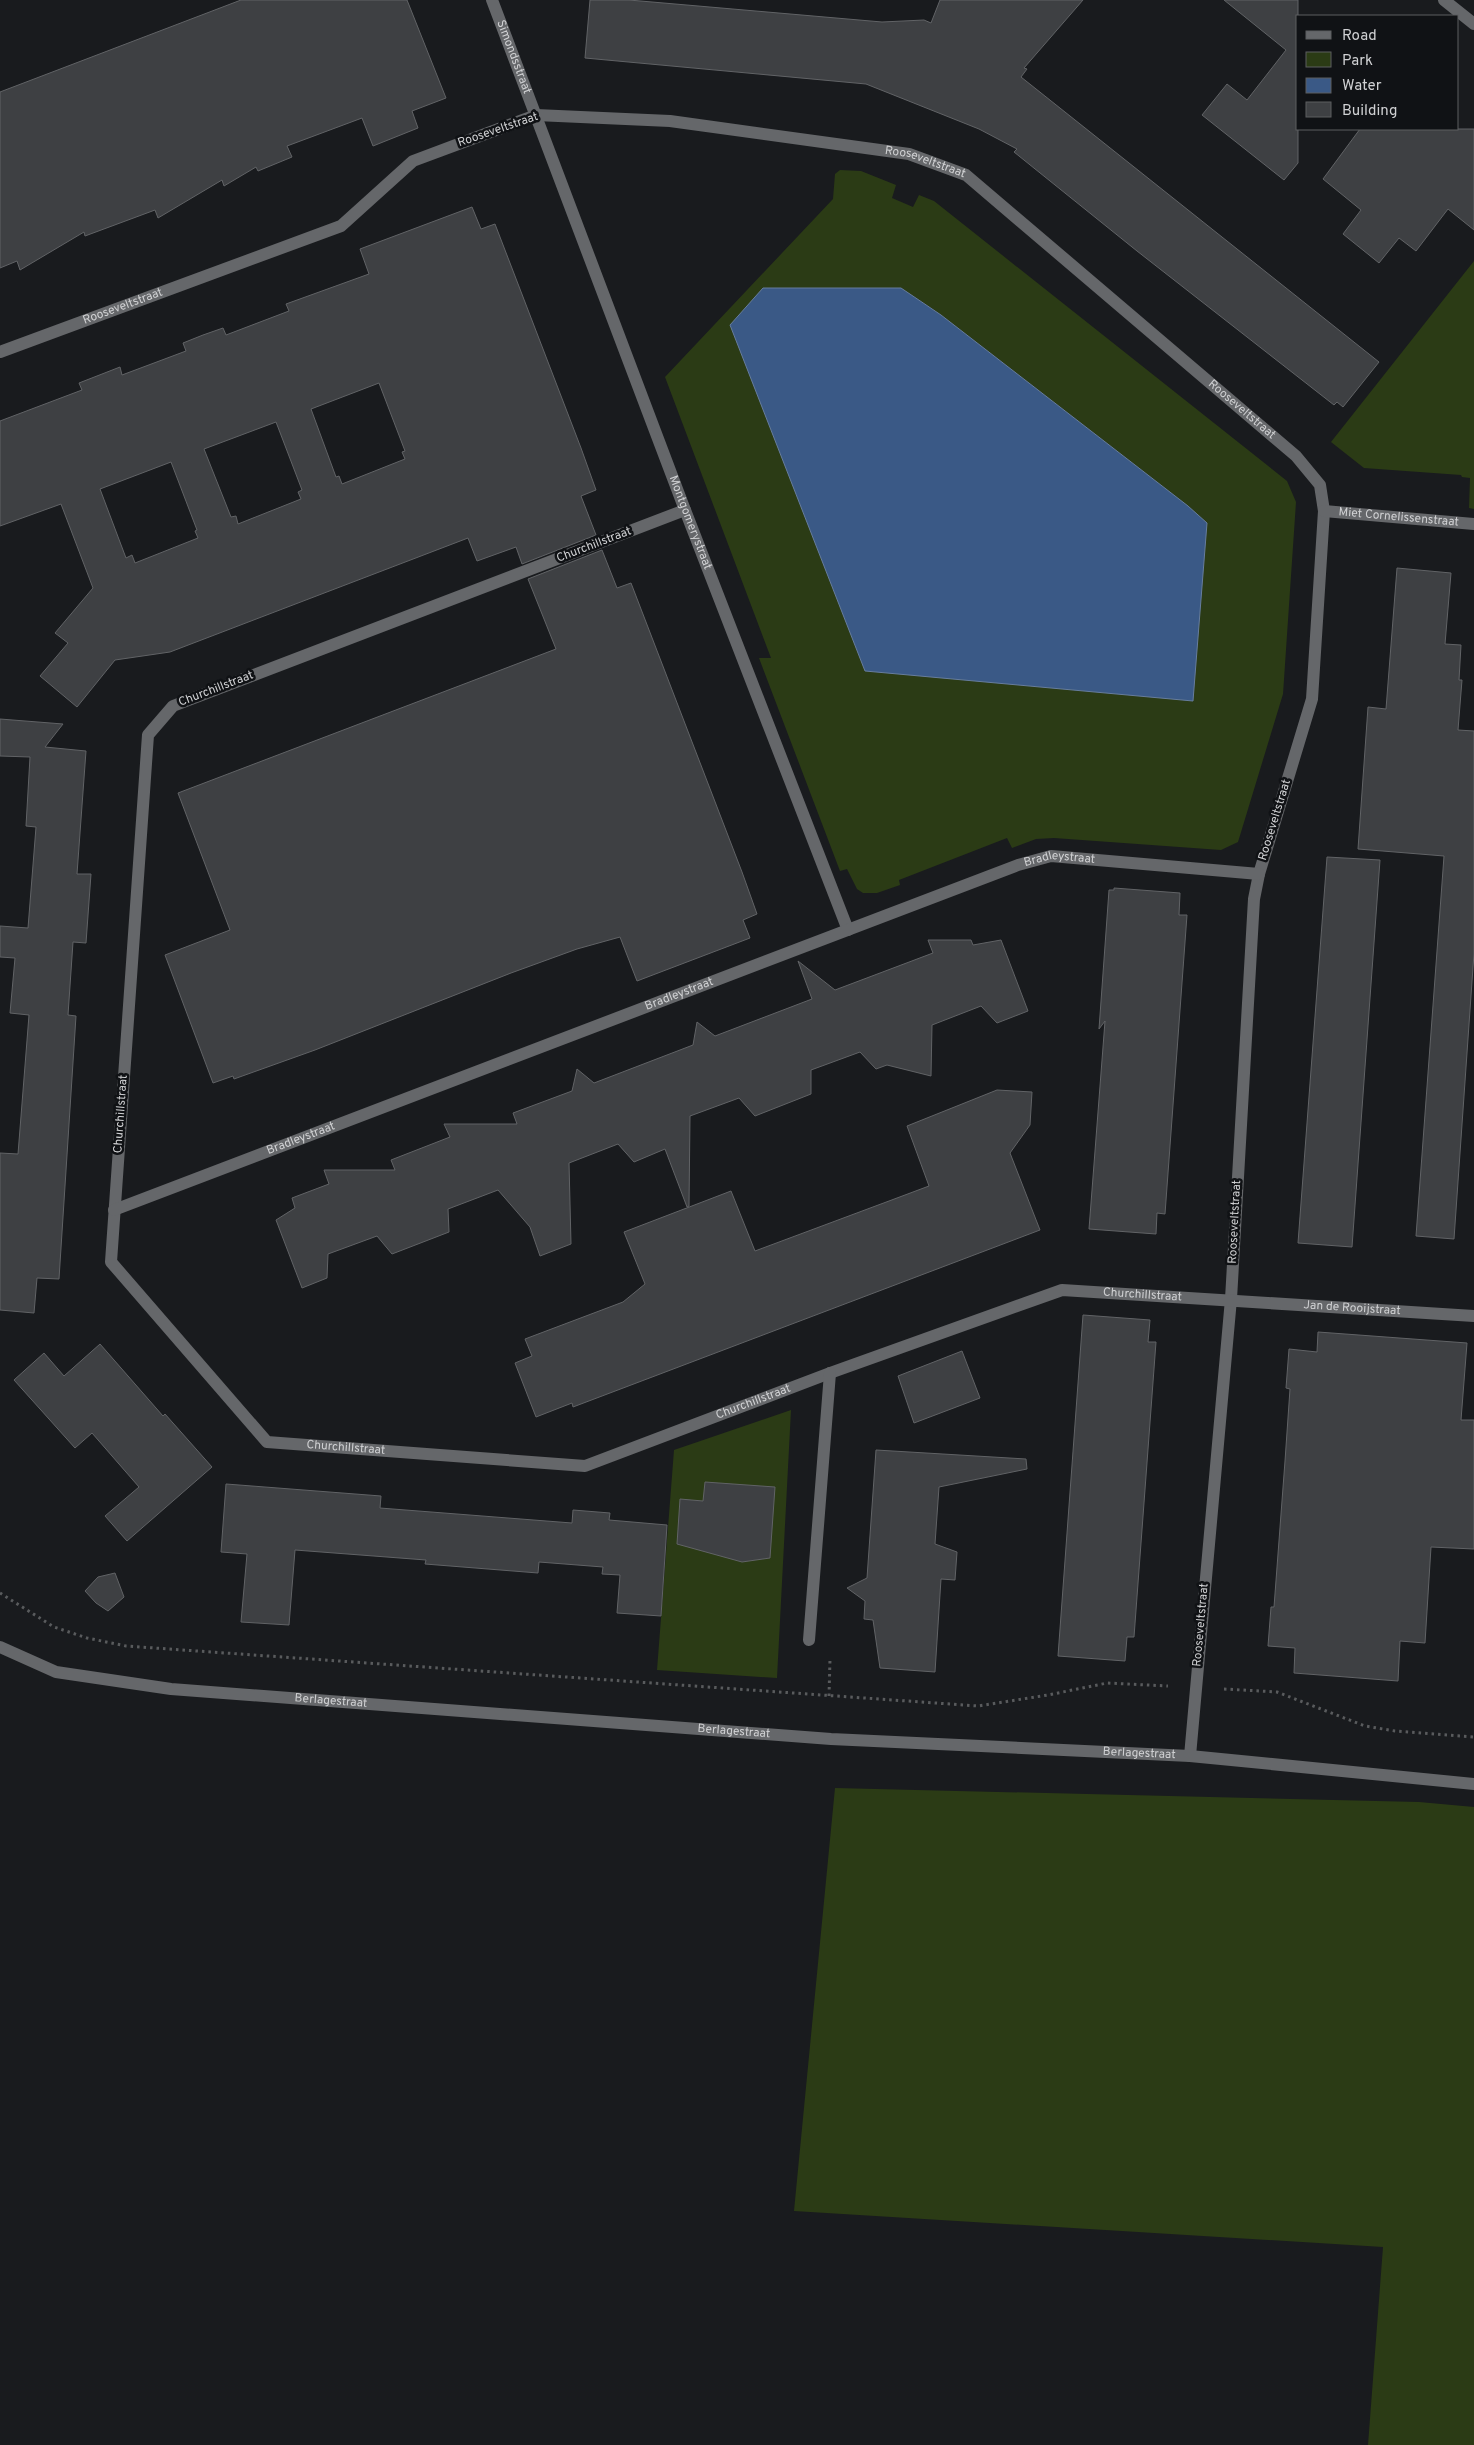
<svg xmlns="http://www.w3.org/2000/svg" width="1474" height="2445" viewBox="0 0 1474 2445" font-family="Overpass,sans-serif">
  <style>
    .green { fill: #2b3b15; fill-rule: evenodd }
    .water { fill: #3a5986; stroke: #677d9d }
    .building { fill: #3e4043; stroke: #616366; fill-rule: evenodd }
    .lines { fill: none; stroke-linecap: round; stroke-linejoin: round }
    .path { stroke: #595b5d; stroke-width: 3; stroke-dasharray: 2.5 4; stroke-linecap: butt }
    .minor { stroke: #65676a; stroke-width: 12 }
    .labels { text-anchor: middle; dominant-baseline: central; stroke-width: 5; stroke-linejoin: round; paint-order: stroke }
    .street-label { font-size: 12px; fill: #d0d1d3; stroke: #101215 }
  </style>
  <rect width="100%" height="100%" fill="#191b1e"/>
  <path class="green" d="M 840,170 L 861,171 L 896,185 L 892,198 L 913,207 L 919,195 L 934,201 L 1287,481 L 1296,502 L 1283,694 L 1238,842 L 1221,850 L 1054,838 L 1036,839 L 1012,848 L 1007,838 L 899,880 L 900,885 L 877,893 L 863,893 L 857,889 L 847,869 L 840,871 L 759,658 L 771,658 L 665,377 L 833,199 L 835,174 ZM 901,288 L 941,315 L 1188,506 Z
    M 1474,261 L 1474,509 L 1469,508 L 1470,478 L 1462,477 L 1461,475 L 1364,468 L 1331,442 Z
    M 791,1410 L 777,1678 L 657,1670 L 674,1450 Z
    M 835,1788 L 1419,1802 L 1474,1807 L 1474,2445 L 1368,2445 L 1383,2247 L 794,2211 Z"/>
  <path class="water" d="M 763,288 L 901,288 L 941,315 L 1188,506 L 1207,523 L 1193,701 L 865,671 L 730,325 Z"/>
  <path class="building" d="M 241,0 L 407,0 L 446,98 L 412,111 L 418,128 L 373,146 L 362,118 L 287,146 L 292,157 L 258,171 L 256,167 L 224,186 L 222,180 L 158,218 L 155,210 L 85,236 L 84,232 L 20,270 L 17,261 L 0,268 L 0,92 Z
    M 590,0 L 629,0 L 882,22 L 924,20 L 931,23 L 940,0 L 1083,0 L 1024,68 L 1027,69 L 1021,77 L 1379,362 L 1343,407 L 1337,402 L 1334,405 L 1137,251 L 1014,152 L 1017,149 L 979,129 L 866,84 L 585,58 Z
    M 1224,0 L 1298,0 L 1298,163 L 1284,180 L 1202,115 L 1227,84 L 1247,100 L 1286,50 Z
    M 1360,129 L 1474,129 L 1474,230 L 1448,209 L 1416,251 L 1399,238 L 1379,263 L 1343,234 L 1361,210 L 1323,179 Z
    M 472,207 L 481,229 L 495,224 L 581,448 L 596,490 L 581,496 L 596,535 L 522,564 L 516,547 L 477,561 L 468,538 L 170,652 L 115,660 L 77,707 L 40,676 L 68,643 L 55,633 L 93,588 L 61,504 L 0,526 L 0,421 L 82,390 L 79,383 L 120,367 L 122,375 L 186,351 L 183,343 L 203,335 L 223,328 L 226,335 L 289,311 L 286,304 L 369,274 L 360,249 ZM 379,383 L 405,451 L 402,452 L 405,459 L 342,484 L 339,476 L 336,477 L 311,409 ZM 276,422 L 302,490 L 298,492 L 301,499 L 238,524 L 236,516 L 231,517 L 204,449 ZM 171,462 L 197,530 L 195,531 L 198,538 L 135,563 L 132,555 L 126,558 L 100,489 Z
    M 602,550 L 617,588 L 631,583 L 742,872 L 757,914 L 743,920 L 750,938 L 637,981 L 620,937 L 577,949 L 511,973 L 315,1050 L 234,1079 L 233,1076 L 213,1083 L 165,955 L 230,930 L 178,793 L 556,649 L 528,579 Z
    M 1397,568 L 1451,573 L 1445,644 L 1461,645 L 1459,680 L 1462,680 L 1458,730 L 1474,731 L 1474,953 L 1454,1239 L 1416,1236 L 1444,856 L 1358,849 L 1368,707 L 1386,709 Z
    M 0,719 L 63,724 L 45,747 L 86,751 L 77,874 L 91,874 L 86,943 L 73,942 L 68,1015 L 76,1016 L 59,1279 L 37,1278 L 34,1313 L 0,1310 L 0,1153 L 18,1154 L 29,1015 L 10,1013 L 15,958 L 0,957 L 0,926 L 28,928 L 36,827 L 26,826 L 30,757 L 0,756 Z
    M 1327,857 L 1380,860 L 1352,1247 L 1298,1243 Z
    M 1114,888 L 1180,893 L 1179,915 L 1187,915 L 1165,1214 L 1157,1213 L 1156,1234 L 1089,1229 L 1105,1021 L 1099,1029 L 1109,890 L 1114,890 Z
    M 928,940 L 971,940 L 973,945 L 1001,940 L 1028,1011 L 997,1023 L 981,1006 L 932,1025 L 931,1076 L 887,1065 L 876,1069 L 860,1052 L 811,1070 L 811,1094 L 755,1116 L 739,1098 L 690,1116 L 689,1206 L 687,1207 L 665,1149 L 634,1162 L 618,1144 L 569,1163 L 571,1244 L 540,1256 L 530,1227 L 498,1190 L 448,1209 L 449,1232 L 392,1254 L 377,1236 L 328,1254 L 327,1278 L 302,1288 L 276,1220 L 295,1208 L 292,1198 L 329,1184 L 324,1170 L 395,1170 L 391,1160 L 450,1137 L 444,1124 L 517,1124 L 513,1113 L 572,1091 L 577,1069 L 594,1083 L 693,1045 L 697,1022 L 715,1036 L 812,999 L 798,961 L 835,990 L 933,953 Z
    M 997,1090 L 1032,1092 L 1030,1125 L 1010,1153 L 1040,1230 L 573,1407 L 572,1403 L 536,1417 L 515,1363 L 532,1356 L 525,1339 L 623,1302 L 645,1284 L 624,1232 L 731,1191 L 755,1251 L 889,1201 L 929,1186 L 907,1126 Z
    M 1083,1315 L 1150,1320 L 1148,1342 L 1156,1342 L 1134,1637 L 1127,1637 L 1125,1661 L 1058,1656 Z
    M 1318,1332 L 1467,1343 L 1461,1420 L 1474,1420 L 1474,1549 L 1431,1547 L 1425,1643 L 1400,1641 L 1398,1681 L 1294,1673 L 1295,1648 L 1268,1646 L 1271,1607 L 1274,1607 L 1285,1461 L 1290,1389 L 1286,1388 L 1289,1349 L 1317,1352 Z
    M 100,1344 L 163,1416 L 165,1414 L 212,1467 L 127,1541 L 105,1516 L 139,1487 L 92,1433 L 75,1448 L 14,1380 L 44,1353 L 64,1376 Z
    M 962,1351 L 980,1398 L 914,1423 L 898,1376 Z
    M 876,1450 L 1026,1459 L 1027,1469 L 939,1487 L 935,1544 L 957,1552 L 955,1580 L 941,1579 L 935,1672 L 880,1668 L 873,1620 L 864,1619 L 865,1601 L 847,1588 L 867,1578 Z
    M 705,1482 L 775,1487 L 770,1558 L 742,1562 L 677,1544 L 680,1499 L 703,1501 Z
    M 226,1484 L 381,1496 L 380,1508 L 572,1523 L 573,1510 L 610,1513 L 609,1520 L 667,1525 L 661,1616 L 617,1613 L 620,1575 L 602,1574 L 603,1567 L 539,1562 L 538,1573 L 425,1564 L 426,1560 L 295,1550 L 289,1625 L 241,1622 L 247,1554 L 221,1552 Z
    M 115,1573 L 124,1597 L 108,1611 L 96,1603 L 85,1591 L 98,1577 Z"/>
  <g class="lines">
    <path class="path" d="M 0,1593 L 54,1627 L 87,1638 L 126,1646 L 978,1706 L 1048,1695 L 1107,1683 L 1168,1686
      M 1224,1689 L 1277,1692 L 1365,1726 L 1395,1731 L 1474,1737
      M 829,1696 L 830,1659"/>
    <g class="minor">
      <path id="s1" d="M 492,0 L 685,510 L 848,930"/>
      <path d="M 1444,0 L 1474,24"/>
      <path id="s2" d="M 0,352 L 341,226 L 413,161 L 536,115 L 670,121 L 909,154 L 966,175 L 1296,456 L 1320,485 L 1324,511 L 1312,699 L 1259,874 L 1254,899 L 1231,1299 L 1190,1756"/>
      <path id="s3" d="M 685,510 L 173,706 L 148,735 L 111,1262 L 267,1442 L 585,1466 L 830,1373 L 1062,1290 L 1474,1316"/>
      <path id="s4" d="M 1324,511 L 1474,524"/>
      <path id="s5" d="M 114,1210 L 1018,865 L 1051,856 L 1259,874"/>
      <path d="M 809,1640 L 830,1373"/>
      <path id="s6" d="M 0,1647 L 56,1672 L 171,1689 L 831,1739 L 1190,1756 L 1474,1784"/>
    </g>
  </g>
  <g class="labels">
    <g class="street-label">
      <text stroke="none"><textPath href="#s1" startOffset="61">Simondsstraat</textPath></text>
      <text transform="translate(498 130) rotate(-19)">Rooseveltstraat</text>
      <text stroke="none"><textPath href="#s2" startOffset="985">Rooseveltstraat</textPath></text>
      <text stroke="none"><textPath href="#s2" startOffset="131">Rooseveltstraat</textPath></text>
      <text stroke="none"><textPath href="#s2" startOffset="1390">Rooseveltstraat</textPath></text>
      <text stroke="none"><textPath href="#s4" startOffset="75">Miet Cornelissenstraat</textPath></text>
      <text stroke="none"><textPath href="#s1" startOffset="559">Montgomerystraat</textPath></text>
      <text transform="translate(594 545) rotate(-21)">Churchillstraat</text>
      <text transform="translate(216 689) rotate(-21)">Churchillstraat</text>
      <text transform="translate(1275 820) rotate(-73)">Rooseveltstraat</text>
      <text stroke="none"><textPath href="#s5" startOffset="1010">Bradleystraat</textPath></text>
      <text stroke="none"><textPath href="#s5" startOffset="605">Bradleystraat</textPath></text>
      <text transform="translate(121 1114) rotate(-86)">Churchillstraat</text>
      <text stroke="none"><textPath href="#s5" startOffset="200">Bradleystraat</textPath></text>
      <text transform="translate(1235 1222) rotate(-87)">Rooseveltstraat</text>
      <text stroke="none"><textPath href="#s3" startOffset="2261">Churchillstraat</textPath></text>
      <text stroke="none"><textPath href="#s3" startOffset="2471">Jan de Rooijstraat</textPath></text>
      <text stroke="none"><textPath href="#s3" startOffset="1852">Churchillstraat</textPath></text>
      <text stroke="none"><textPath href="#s3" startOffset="1432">Churchillstraat</textPath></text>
      <text transform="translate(1201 1625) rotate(-85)">Rooseveltstraat</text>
      <text stroke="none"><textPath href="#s6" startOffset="338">Berlagestraat</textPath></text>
      <text stroke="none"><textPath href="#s6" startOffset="742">Berlagestraat</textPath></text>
      <text stroke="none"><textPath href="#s6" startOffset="1148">Berlagestraat</textPath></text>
    </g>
  </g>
  <rect x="1296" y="15" width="162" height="115" fill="#101215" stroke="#5d5e61"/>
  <rect x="1306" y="31" width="25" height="8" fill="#65676a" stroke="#5d5e61"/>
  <text x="1342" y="40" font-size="15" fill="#d0d1d3">Road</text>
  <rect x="1306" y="52" width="25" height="15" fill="#2b3b15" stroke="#5d5e61"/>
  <text x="1342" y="65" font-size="15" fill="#d0d1d3">Park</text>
  <rect x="1306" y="78" width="25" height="15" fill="#3a5986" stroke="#5d5e61"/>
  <text x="1342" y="90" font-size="15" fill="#d0d1d3">Water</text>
  <rect x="1306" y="102" width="25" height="15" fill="#3e4043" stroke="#5d5e61"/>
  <text x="1342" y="115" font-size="15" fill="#d0d1d3">Building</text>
</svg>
